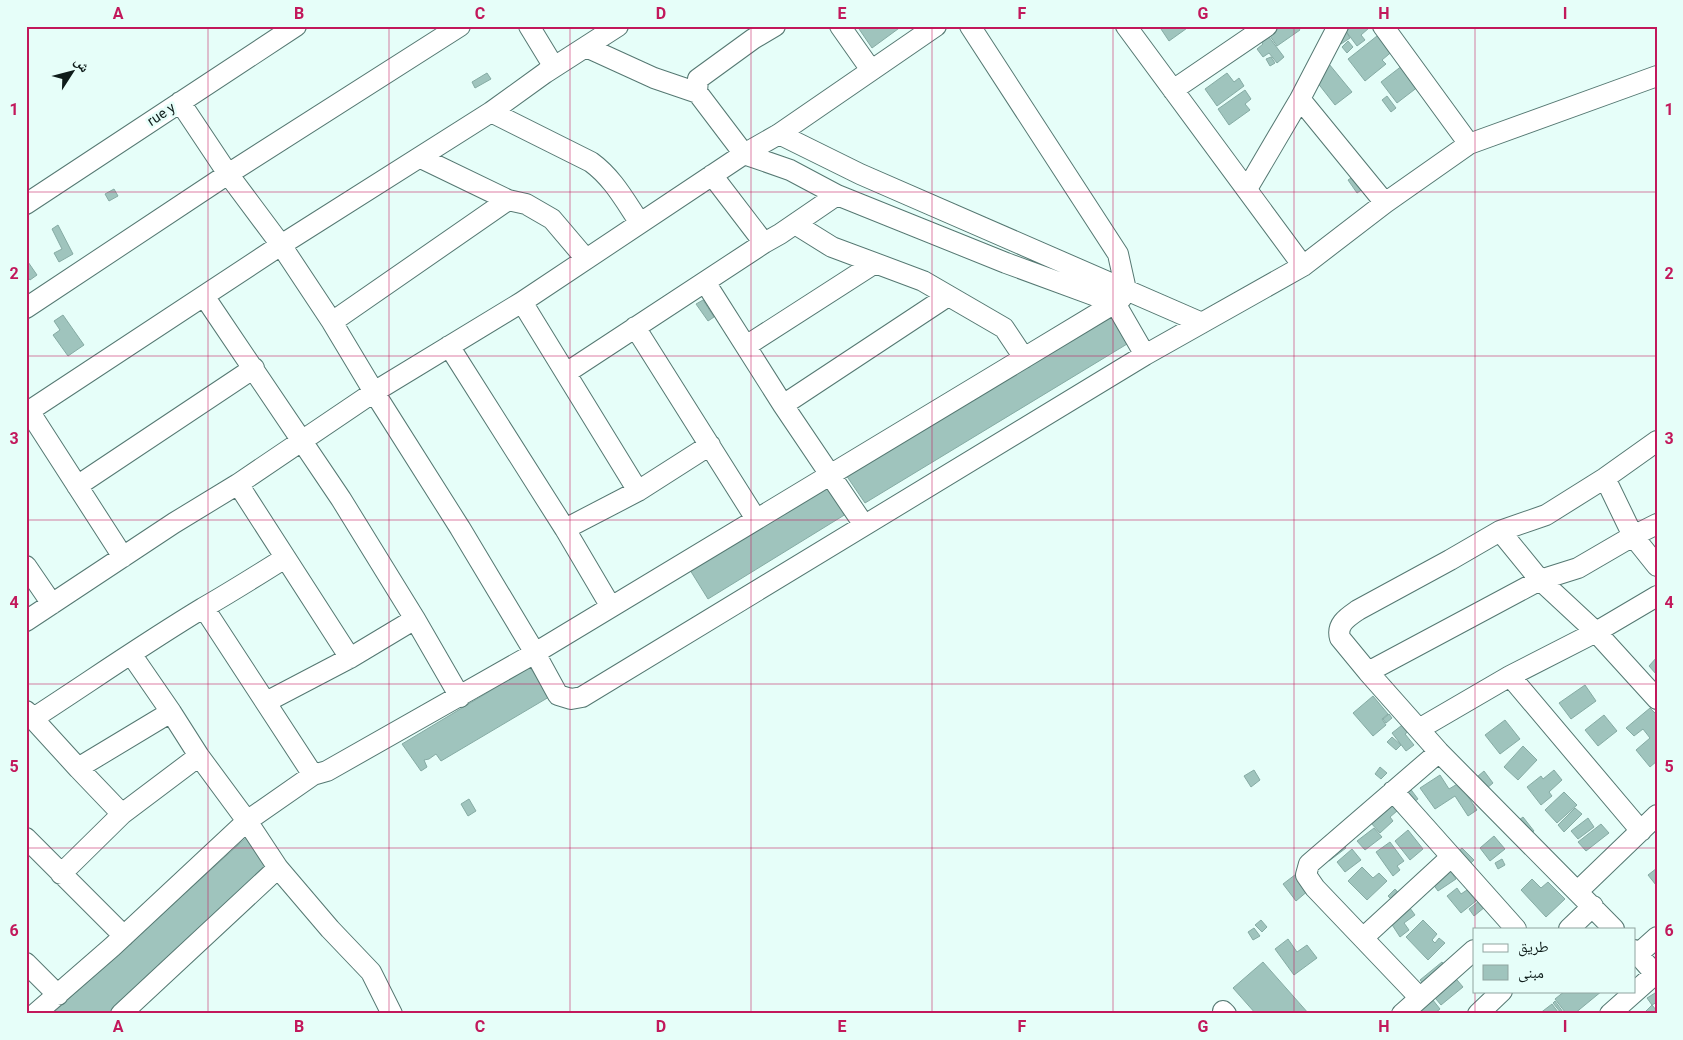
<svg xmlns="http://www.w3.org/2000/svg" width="1683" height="1040" viewBox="0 0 1683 1040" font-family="Roboto,'Noto Naskh Arabic',sans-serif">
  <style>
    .building { fill: #9fc4bd; stroke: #86aba4 }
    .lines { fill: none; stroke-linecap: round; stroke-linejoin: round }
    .minor-casing { stroke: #557872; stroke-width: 22 }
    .minor { stroke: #fff; stroke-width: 20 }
    .grid { fill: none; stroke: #c2185b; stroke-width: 1; stroke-opacity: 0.55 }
    .labels { text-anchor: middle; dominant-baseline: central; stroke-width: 5; stroke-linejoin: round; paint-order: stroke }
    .street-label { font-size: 14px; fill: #0e1c1a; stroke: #e6fef9 }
    .neatline { fill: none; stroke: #c2185b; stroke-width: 2 }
    .grid-label { font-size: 16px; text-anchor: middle; font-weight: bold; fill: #c2185b }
  </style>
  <rect width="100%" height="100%" fill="#e6fef9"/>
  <path class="building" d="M 857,26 L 902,26 L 872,48 Z
    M 1159,26 L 1190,26 L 1169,41 Z
    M 1263,26 L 1297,26 L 1300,30 L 1277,46 Z
    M 1342,26 L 1367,26 L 1369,28 L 1361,35 L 1365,40 L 1357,46 Z
    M 1343,26 L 1350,38 L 1341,44 L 1331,30 Z
    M 1263,29 L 1284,57 L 1277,63 L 1269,53 L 1263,57 L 1257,49 L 1263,44 L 1256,35 Z
    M 1382,32 L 1395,49 L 1382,60 L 1386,64 L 1365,81 L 1348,59 Z
    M 1348,41 L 1353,47 L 1347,53 L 1342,47 Z
    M 1271,57 L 1275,63 L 1270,66 L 1266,59 Z
    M 1407,62 L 1423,83 L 1397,103 L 1381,82 Z
    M 1329,64 L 1352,92 L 1335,105 L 1313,77 Z
    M 487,73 L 491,79 L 475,88 L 472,82 Z
    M 1227,73 L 1234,82 L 1239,78 L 1244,86 L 1217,106 L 1205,89 Z
    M 1245,90 L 1251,99 L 1245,104 L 1250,110 L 1229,125 L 1218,109 Z
    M 1387,96 L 1396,108 L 1391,112 L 1382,100 Z
    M 1360,172 L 1369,185 L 1357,193 L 1348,180 Z
    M 114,189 L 118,196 L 109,201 L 105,194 Z
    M 58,225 L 73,254 L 59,262 L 54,253 L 62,249 L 52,229 Z
    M 26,259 L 37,275 L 30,280 L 26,275 Z
    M 703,300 L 714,317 L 708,321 L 696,304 Z
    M 1113,311 L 1132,341 L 865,503 L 846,475 Z
    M 63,315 L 84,345 L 68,356 L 53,335 L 60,330 L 54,321 Z
    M 827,485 L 846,514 L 708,599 L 690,570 Z
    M 1657,657 L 1657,673 L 1656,674 L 1649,666 Z
    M 530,667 L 549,697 L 441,761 L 436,754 L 429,759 L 424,760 L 427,767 L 421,771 L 402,744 Z
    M 1585,685 L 1596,701 L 1571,719 L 1559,703 Z
    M 1373,696 L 1388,714 L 1382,719 L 1386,725 L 1373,736 L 1353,713 Z
    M 1650,708 L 1657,715 L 1657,761 L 1650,767 L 1636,750 L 1650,738 L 1643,729 L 1634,736 L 1626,728 Z
    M 1389,714 L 1392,718 L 1386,723 L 1383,719 Z
    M 1604,715 L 1617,731 L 1598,746 L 1585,730 Z
    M 1411,718 L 1417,725 L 1405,734 L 1414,745 L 1406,751 L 1392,733 Z
    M 1505,720 L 1520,739 L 1500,754 L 1485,735 Z
    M 1392,737 L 1401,745 L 1396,750 L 1387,742 Z
    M 1523,746 L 1537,760 L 1518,780 L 1504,767 Z
    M 1380,767 L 1387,773 L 1381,779 L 1375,774 Z
    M 1254,770 L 1260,780 L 1251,787 L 1244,776 Z
    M 1554,770 L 1562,780 L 1549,792 L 1552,796 L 1541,805 L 1527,787 L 1541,776 L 1543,779 Z
    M 1484,771 L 1493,783 L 1480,794 L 1471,782 Z
    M 1440,775 L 1449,789 L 1459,783 L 1477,810 L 1468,816 L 1455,796 L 1435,809 L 1420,788 Z
    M 1406,783 L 1418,799 L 1411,804 L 1399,788 Z
    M 1564,792 L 1577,805 L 1557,823 L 1545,810 Z
    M 1393,793 L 1404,805 L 1390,817 L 1393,821 L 1380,833 L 1362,813 L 1375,801 L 1385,812 L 1390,807 Z
    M 469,799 L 476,811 L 468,816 L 461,804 Z
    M 1575,808 L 1582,814 L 1564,832 L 1558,825 Z
    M 1523,817 L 1534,831 L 1521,841 L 1510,827 Z
    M 1588,818 L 1594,827 L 1578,839 L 1571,831 Z
    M 1601,824 L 1609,833 L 1586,851 L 1578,842 Z
    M 1374,828 L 1382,837 L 1365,850 L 1357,841 Z
    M 1408,830 L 1423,849 L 1410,860 L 1395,841 Z
    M 248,836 L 267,866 L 108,1014 L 52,1014 Z
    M 1494,836 L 1505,849 L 1490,861 L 1480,848 Z
    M 1390,842 L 1404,861 L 1397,866 L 1400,870 L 1393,876 L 1376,852 Z
    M 1342,843 L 1346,848 L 1329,861 L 1319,848 Z
    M 1462,848 L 1474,860 L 1466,868 L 1454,855 Z
    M 1352,849 L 1361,860 L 1345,872 L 1337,862 Z
    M 1441,858 L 1456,879 L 1438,891 L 1423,870 Z
    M 1502,859 L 1505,865 L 1498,869 L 1495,863 Z
    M 1362,867 L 1373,878 L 1379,873 L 1387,881 L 1367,900 L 1348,881 Z
    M 1304,868 L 1316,884 L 1296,901 L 1283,884 Z
    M 1657,868 L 1657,885 L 1656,885 L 1648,875 Z
    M 1532,879 L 1541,888 L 1548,882 L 1565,899 L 1546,917 L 1521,890 Z
    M 1457,888 L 1461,894 L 1467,890 L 1476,901 L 1461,913 L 1447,896 Z
    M 1395,889 L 1406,901 L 1399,907 L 1388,896 Z
    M 1479,901 L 1485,907 L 1474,916 L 1469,909 Z
    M 1407,904 L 1415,915 L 1404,923 L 1409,930 L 1400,937 L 1387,917 Z
    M 1261,920 L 1267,927 L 1262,932 L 1255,925 Z
    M 1423,920 L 1437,934 L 1432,940 L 1435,943 L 1439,938 L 1445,943 L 1428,960 L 1406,937 Z
    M 1254,928 L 1260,936 L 1253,940 L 1248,932 Z
    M 1288,939 L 1297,952 L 1307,945 L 1317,958 L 1294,975 L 1275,949 Z
    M 1263,962 L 1309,1014 L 1256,1014 L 1233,988 Z
    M 1442,962 L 1463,987 L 1441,1005 L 1420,980 Z
    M 1421,985 L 1440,1009 L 1434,1014 L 1416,1014 Z
    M 1565,991 L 1602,991 L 1574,1014 L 1564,1014 L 1565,1012 L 1555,999 Z
    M 1655,993 L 1657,996 L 1657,1002 L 1652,1005 L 1647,998 Z
    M 1555,1001 L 1563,1012 L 1561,1013 L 1553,1003 Z
    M 1552,1004 L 1558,1012 L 1556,1014 L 1539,1014 Z
    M 1652,1005 L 1657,1011 L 1657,1014 L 1643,1014 Z"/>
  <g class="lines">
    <g class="minor-casing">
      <path id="minor" d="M 529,26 L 554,67
        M 775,26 L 753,39 L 698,79 L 697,92 L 744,154 L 790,170 L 837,195 L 1006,263 L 1115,303 L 1145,355
        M 840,26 L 871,70
        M 970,26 L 1118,254 L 1126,290 L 1121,299
        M 1126,26 L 1303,266
        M 1383,26 L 1469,144
        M 586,47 L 654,78 L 698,93
        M 1173,90 L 1267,26
        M 1300,99 L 1385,203
        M 180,102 L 228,174 L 281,245 L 332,322 L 374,392 L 460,528 L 535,653 L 558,695 L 571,699 L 582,697 L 1145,355 L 1303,266 L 1385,203 L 1469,144 L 1657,76
        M 491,112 L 591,162 C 613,178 625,201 640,223
        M 779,134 L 860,174 L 1202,323
        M 421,158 L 508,200 L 526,204 L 552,219 L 586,259
        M 712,175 L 764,243
        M 1247,189 L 1300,99 L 1338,26
        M 26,204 L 296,26
        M 795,224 L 832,247 L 923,281 L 1004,328 L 1024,358
        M 705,282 L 783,405 L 864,525
        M 204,296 L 341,499 L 415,619 L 460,697
        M 522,302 L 638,491
        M 26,308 L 228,174 L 460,26
        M 332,322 L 508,200
        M 635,327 L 756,519
        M 449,346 L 565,529 L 611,607
        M 746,346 L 875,263
        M 566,373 L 764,243 L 780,234 L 837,195
        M 783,405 L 948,296
        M 29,411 L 123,557
        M 26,413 L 281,245 L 491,112 L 545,73 L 618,26
        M 1605,478 L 1633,536 L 1657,566
        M 238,484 L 350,658
        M 77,486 L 254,368
        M 565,529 L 638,491 L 710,445
        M 1500,531 L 1540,580 L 1596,632 L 1657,699
        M 26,566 L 52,604
        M 204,608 L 313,775
        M 26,621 L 174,523 L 238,484 L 374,392 L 522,302 L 744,154 L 779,134 L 936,26
        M 131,654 L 171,712 L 199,756 L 247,821 L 278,868 L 330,929 L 371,972 L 392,1014
        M 1368,672 L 1340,638 C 1336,624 1348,617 1358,610 L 1450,560 L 1500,531 L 1546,515 L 1605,478 L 1657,441
        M 1510,676 L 1641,831
        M 266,702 L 350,658 L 415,619
        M 26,711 L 78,768 L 122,814
        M 32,719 C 89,682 145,643 203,608 C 231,592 258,575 285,558
        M 1419,729 L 1510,676 L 1596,632 L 1657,596
        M 78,768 L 171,712
        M 1393,791 L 1516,929
        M 26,838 L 124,936
        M 61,874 L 122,814 L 199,756
        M 1578,891 L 1657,815
        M 1569,929 L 1593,906
        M 1614,929 L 1439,752 L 1368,672 L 1540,580 L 1578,568 L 1633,536 L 1657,524
        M 1364,937 L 1451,857
        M 1638,954 L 1657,937
        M 26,963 L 58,995
        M 1419,997 L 1315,888 L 1306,875 L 1309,864 L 1439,752
        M 1223,1011 L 1226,1014
        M 35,1014 L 112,947 L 247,821 L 313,775 L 327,771 L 535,653 L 1115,303
        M 121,1014 L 278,868
        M 1402,1014 L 1474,950
        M 1478,1014 L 1502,991
        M 1610,1014 L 1655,974 L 1634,950"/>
    </g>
    <use href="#minor" class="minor"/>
  </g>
  <path class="grid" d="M 208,26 L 208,1014M 389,26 L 389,1014M 570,26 L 570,1014M 751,26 L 751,1014M 932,26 L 932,1014M 1113,26 L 1113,1014M 1294,26 L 1294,1014M 1475,26 L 1475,929M 26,192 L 1657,192M 26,356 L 1657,356M 26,520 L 1657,520M 26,684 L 1657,684M 26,848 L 1657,848M 1475,991 L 1475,1014"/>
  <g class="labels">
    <g class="street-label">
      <text transform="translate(161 114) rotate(-34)">rue y</text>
    </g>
  </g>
  <rect width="1683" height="1040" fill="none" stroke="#e6fef9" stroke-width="55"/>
  <rect x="1473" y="928" width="162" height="65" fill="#e6fef9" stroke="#90a4a0"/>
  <rect x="1483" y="944" width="25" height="8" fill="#ffffff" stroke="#90a4a0"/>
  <text x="1518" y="952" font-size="15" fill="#0e1c1a">طريق</text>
  <rect x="1483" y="965" width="25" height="15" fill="#9fc4bd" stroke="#90a4a0"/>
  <text x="1518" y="978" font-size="15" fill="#0e1c1a">مبنى</text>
  <g transform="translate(72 72) rotate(54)" stroke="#e6fef9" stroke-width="4" paint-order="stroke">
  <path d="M0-4L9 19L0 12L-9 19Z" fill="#0e1c1a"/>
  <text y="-8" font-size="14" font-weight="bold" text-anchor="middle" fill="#0e1c1a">ش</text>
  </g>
  <rect x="28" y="28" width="1628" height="984" class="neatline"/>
  <g class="grid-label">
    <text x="118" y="19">A</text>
    <text x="299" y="19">B</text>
    <text x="480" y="19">C</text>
    <text x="661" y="19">D</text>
    <text x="842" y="19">E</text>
    <text x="1022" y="19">F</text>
    <text x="1203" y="19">G</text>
    <text x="1384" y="19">H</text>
    <text x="1565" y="19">I</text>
    <text x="14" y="115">1</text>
    <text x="1669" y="115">1</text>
    <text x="14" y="279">2</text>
    <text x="1669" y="279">2</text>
    <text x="14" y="444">3</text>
    <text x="1669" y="444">3</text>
    <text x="14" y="608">4</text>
    <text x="1669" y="608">4</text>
    <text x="14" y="772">5</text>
    <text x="1669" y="772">5</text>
    <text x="14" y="936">6</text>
    <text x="1669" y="936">6</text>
    <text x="118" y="1032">A</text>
    <text x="299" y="1032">B</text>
    <text x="480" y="1032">C</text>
    <text x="661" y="1032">D</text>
    <text x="842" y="1032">E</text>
    <text x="1022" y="1032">F</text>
    <text x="1203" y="1032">G</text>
    <text x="1384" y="1032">H</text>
    <text x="1565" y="1032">I</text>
  </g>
</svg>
